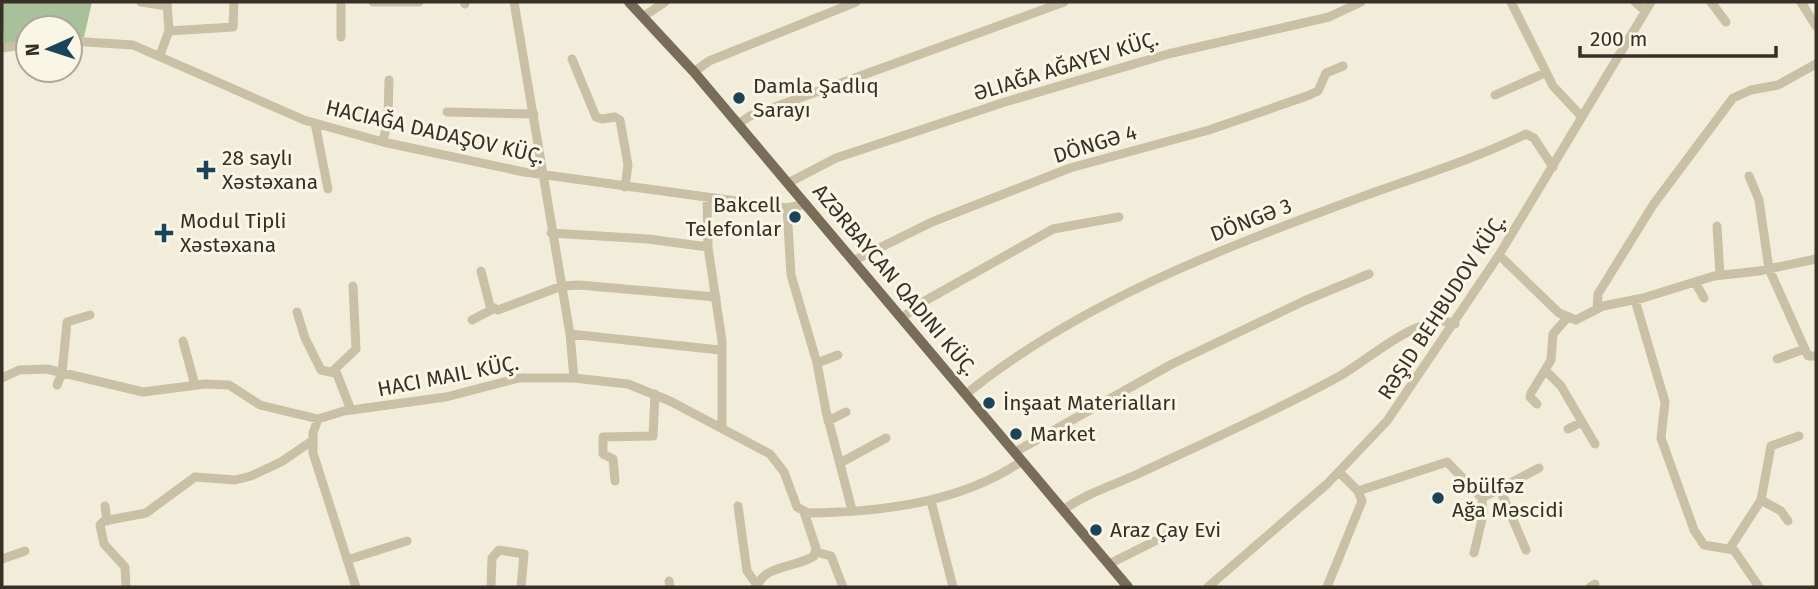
<svg xmlns="http://www.w3.org/2000/svg" width="1818" height="589" viewBox="0 0 1818 589" font-family="'Fira Sans',sans-serif">
  <style>
    .green { fill: #a9c19a }
    .lines { fill: none; stroke-linecap: round; stroke-linejoin: round }
    .minor { stroke: #cac0a6; stroke-width: 9 }
    .major { stroke: #796c58; stroke-width: 10 }
    .poi-dot { fill: #1c4459; stroke: #faf6e6; stroke-width: 2.5 }
    .labels { text-anchor: middle; dominant-baseline: central; stroke-width: 6; stroke-linejoin: round; paint-order: stroke }
    .street-label { font-size: 21px; fill: #363027; stroke: #faf6e6 }
    .poi-label { font-size: 21px; fill: #363027; stroke: #faf6e6; text-anchor: start }
  </style>
  <rect width="100%" height="100%" fill="#f2edda"/>
  <path class="green" d="M 2,2 L 92,2 L 84,37 L 70,37 L 70,28 L 28,28 L 27,41 L 4,45 Z"/>
  <g class="lines">
    <path class="minor" d="M 141,2 L 167,6
      M 373,2 L 419,2
      M 464,2 L 465,4
      M 514,2 L 570,334 L 574,378
      M 1511,2 L 1553,86 L 1582,117
      M 1635,2 L 1644,10
      M 1711,2 L 1726,22
      M 1801,2 L 1816,26
      M 644,16 L 665,2
      M 169,31 L 233,27 L 234,2
      M 341,37 L 341,2
      M 70,41 L 133,45 L 304,120 L 383,142 L 524,172 L 787,208 L 806,204
      M 2,48 L 28,44
      M 160,55 L 169,31 L 167,2
      M 572,59 L 596,117 L 602,119 L 615,117 L 620,120 L 628,165 L 625,187
      M 694,72 L 709,61 L 856,2
      M 1495,95 L 1545,73
      M 447,112 L 534,114
      M 315,123 L 328,189
      M 738,124 L 750,116 L 1064,2
      M 383,142 L 388,118 L 389,80
      M 1749,176 L 1759,200 L 1769,269 L 1808,356 L 1816,356
      M 788,183 L 836,158 L 1005,102 L 1168,54 L 1329,17 L 1361,2
      M 707,198 L 708,247 L 722,341 L 722,428
      M 787,208 L 791,275 L 817,363 L 826,411 L 852,510
      M 1717,226 L 1720,275
      M 551,233 L 648,239 L 708,247
      M 1499,255 L 1559,313 L 1576,320 L 1603,306 L 1643,298 L 1714,276 L 1759,271 L 1816,259
      M 853,261 L 932,222 L 1070,168 L 1209,130 L 1307,96 L 1318,91 L 1326,73 L 1343,66
      M 481,271 L 490,306 L 498,310 L 562,286 L 579,285 L 716,297
      M 1695,282 L 1704,298
      M 1635,300 L 1665,402 L 1661,438 L 1694,530 L 1704,545 L 1734,550 L 1759,587
      M 1597,309 L 1598,294 L 1653,205 L 1733,98 L 1751,90 L 1778,85 L 1816,64
      M 297,312 L 305,338 L 321,370 L 335,373
      M 902,318 L 923,302 L 1053,229 L 1119,217
      M 472,320 L 493,309
      M 570,334 L 720,350
      M 183,341 L 195,385
      M 1777,359 L 1804,349
      M 817,363 L 838,355
      M 1545,370 L 1561,386 L 1595,444
      M 2,378 L 19,370 L 47,369 L 143,392 L 205,384 L 229,385 L 260,405 L 318,419 L 344,411 L 446,397 L 519,378 L 574,378 L 628,384 L 670,401 L 770,454 L 784,472 L 797,507 L 808,513 C 881,512 961,503 1022,461
      M 57,385 L 62,373 L 67,322 L 90,315
      M 966,394 C 1080,302 1221,249 1356,199 C 1413,178 1470,161 1526,134 L 1534,138 L 1553,167
      M 1537,404 L 1530,397 L 1531,393 L 1551,360 L 1553,334 L 1567,318
      M 351,410 L 335,369 L 356,349 L 353,286
      M 318,419 L 313,433 L 313,453 L 356,587
      M 828,421 L 846,412
      M 1568,429 L 1582,422
      M 1015,452 L 1172,364 L 1304,301 L 1369,274
      M 840,463 L 886,438
      M 615,481 L 613,459 L 603,454 L 603,437 L 653,436 L 655,394
      M 1499,487 L 1526,550
      M 1358,491 L 1447,462 L 1482,498 L 1483,515 L 1474,553
      M 1482,498 L 1539,468
      M 1761,500 L 1781,511 L 1788,521
      M 931,501 L 953,587
      M 105,506 L 107,521
      M 738,506 L 747,571 L 757,585 L 755,587
      M 1063,510 C 1087,493 1114,485 1140,473 C 1206,442 1274,412 1338,377 C 1366,362 1423,309 1455,324
      M 1730,548 L 1761,500 L 1771,446 L 1799,436
      M 816,552 L 831,556 L 843,587
      M 2,559 L 25,551
      M 347,560 L 407,541
      M 1109,564 L 1171,533
      M 669,581 L 670,587
      M 126,587 L 125,567 L 104,544 L 100,525 L 104,521 L 146,513 L 195,477 L 235,480 L 251,476 L 281,462 L 312,441
      M 491,587 L 492,558 L 499,550 L 524,554 L 521,587
      M 758,587 C 760,566 799,567 814,556 L 816,548 L 804,512
      M 1208,587 L 1327,484 L 1387,421 L 1499,255 L 1651,2
      M 1327,587 L 1362,501 L 1358,491 L 1339,472
      M 1590,587 L 1595,584"/>
    <path class="major" d="M 629,2 L 694,72 L 1128,587"/>
  </g>
  <g class="poi-dot">
    <circle cx="739" cy="98" r="7"/>
    <path d="M202.5 159.5h7v7h7v7h-7v7h-7v-7h-7v-7h7z"/>
    <circle cx="795" cy="217" r="7"/>
    <path d="M160.5 222.5h7v7h7v7h-7v7h-7v-7h-7v-7h7z"/>
    <circle cx="989" cy="403" r="7"/>
    <circle cx="1016" cy="434" r="7"/>
    <circle cx="1438" cy="498" r="7"/>
    <circle cx="1096" cy="530" r="7"/>
  </g>
  <g class="labels">
    <g class="street-label">
      <text transform="translate(1066 66) rotate(-17)">ƏLIAĞA AĞAYEV KÜÇ.</text>
      <text transform="translate(435 132) rotate(13)">HACIAĞA DADAŞOV KÜÇ.</text>
      <text transform="translate(1095 144) rotate(-17)">DÖNGƏ 4</text>
      <text transform="translate(1251 220) rotate(-21)">DÖNGƏ 3</text>
      <text transform="translate(895 280) rotate(50)">AZƏRBAYCAN QADINI KÜÇ.</text>
      <text transform="translate(1442 307) rotate(-57)">RƏŞID BEHBUDOV KÜÇ.</text>
      <text transform="translate(448 376) rotate(-11)">HACI MAIL KÜÇ.</text>
    </g>
    <g class="poi-label">
      <text x="753" y="86">Damla Şadlıq<tspan x="753" dy="24">Sarayı</tspan></text>
      <text x="222" y="158">28 saylı<tspan x="222" dy="24">Xəstəxana</tspan></text>
      <text x="781" y="205" text-anchor="end">Bakcell<tspan x="781" dy="24">Telefonlar</tspan></text>
      <text x="180" y="221">Modul Tipli<tspan x="180" dy="24">Xəstəxana</tspan></text>
      <text x="1003" y="403">İnşaat Materialları</text>
      <text x="1030" y="434">Market</text>
      <text x="1452" y="486">Əbülfəz<tspan x="1452" dy="24">Ağa Məscidi</tspan></text>
      <text x="1110" y="530">Araz Çay Evi</text>
    </g>
  </g>
  <rect width="1818" height="589" fill="none" stroke="#363027" stroke-width="7"/>
  <g transform="translate(49 49) rotate(267)"><circle r="33" fill="#faf6e6" stroke="#aca79a" stroke-width="2"/>
  <path d="M0-5L12 26L0 18L-12 26Z" fill="#1c4459"/>
  <text y="-10" font-size="19" font-weight="bold" text-anchor="middle" fill="#363027">N</text>
  </g>
  <path d="M1580 46v10h196v-10" fill="none" stroke="#363027" stroke-width="3.5"/>
  <text x="1590" y="46" font-size="21" fill="#363027" stroke="#faf6e6" stroke-width="5" paint-order="stroke">200 m</text>
</svg>
